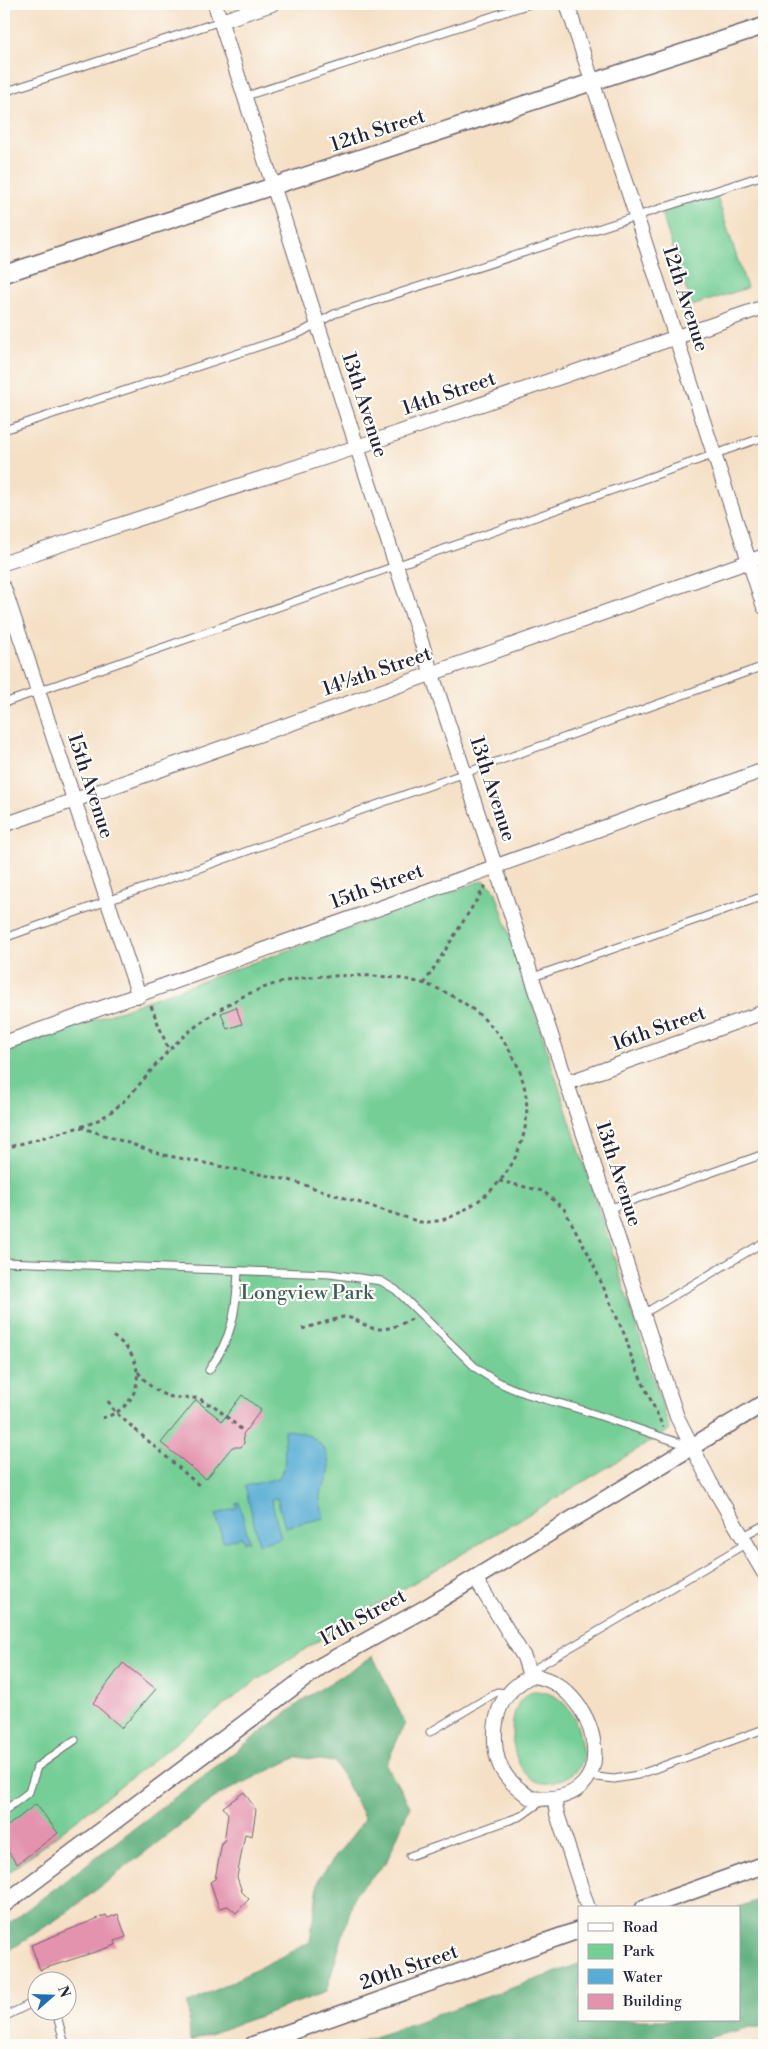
<svg xmlns="http://www.w3.org/2000/svg" width="768" height="2049" viewBox="0 0 768 2049" font-family="'Libre Bodoni',serif">
  <style>
    .green { fill: #75ce95; stroke: #4c7868 }
    .forest { fill: #60b17e; stroke: #416a5c }
    .water { fill: #58add4; stroke: #3d6888 }
    .building { fill: #e493ae }
    .lines { fill: none; stroke-linecap: round; stroke-linejoin: round }
    .service-casing { stroke: #6c646c; stroke-width: 9 }
    .minor-casing { stroke: #6c646c; stroke-width: 16 }
    .tertiary-casing { stroke: #6c646c; stroke-width: 19 }
    .path { stroke: #6c646c; stroke-width: 3; stroke-dasharray: 4 4; stroke-linecap: butt }
    .service { stroke: #fff; stroke-width: 7 }
    .minor { stroke: #fff; stroke-width: 14 }
    .tertiary { stroke: #fff; stroke-width: 16 }
    .labels { text-anchor: middle; dominant-baseline: central; stroke-width: 4.5; stroke-linejoin: round; paint-order: stroke }
    .street-label { font-size: 20px; fill: #22223b; stroke: #fdfcf7 }
    .park-label { font-size: 20px; fill: #3f5e5a; stroke: #fdfcf7 }
  </style>
  <rect width="100%" height="100%" fill="#fdfcf7"/>
  <filter id="ink" filterUnits="userSpaceOnUse"><feTurbulence type="fractalNoise" baseFrequency=".02" numOctaves="2"/><feDisplacementMap in="SourceGraphic" scale="10" xChannelSelector="R" yChannelSelector="G"/><feConvolveMatrix kernelMatrix="1 2 1 2 8 2 1 2 1" color-interpolation-filters="sRGB"/></filter>
  <filter id="wash" filterUnits="userSpaceOnUse"><feTurbulence type="fractalNoise" baseFrequency=".0096" numOctaves="4" result="noise"/><feDisplacementMap in="SourceGraphic" scale="20" xChannelSelector="R" yChannelSelector="G"/><feGaussianBlur stdDeviation="1.12" result="paint"/><feColorMatrix in="noise" values="0 0 0 0 0 0 0 0 0 0 0 0 0 0 0 0 0 1.4 0 .05"/><feComposite in="paint" operator="in"/></filter>
  <g filter="url(#wash)">
    <rect width="100%" height="100%" fill="#f5e0c6"/>
    <path class="green" d="M 716,194 L 747,288 L 692,306 L 661,212 Z
      M 484,880 L 495,890 L 670,1430 L 341,1626 L 254,1682 L 4,1876 L 4,1052 Z
      M 533,1691 C 563,1691 578,1716 581,1744 C 582,1748 584,1755 583,1759 C 581,1771 565,1779 554,1782 C 514,1793 502,1724 521,1700 C 524,1696 529,1694 533,1691 Z"/>
    <path class="forest" d="M 373,1656 L 405,1723 L 386,1765 L 410,1806 L 386,1863 L 355,1894 L 326,1992 L 190,2041 L 188,2004 L 310,1942 L 319,1878 L 365,1819 L 335,1762 L 297,1757 L 220,1794 L 69,1911 L 4,1954 L 4,1927 L 306,1698 Z
      M 764,1898 L 764,2028 L 750,2027 L 683,2045 L 352,2045 L 579,1964 L 579,2020 L 739,2020 L 739,1908 L 736,1908 Z"/>
    <path class="water" d="M 284,1430 C 309,1430 331,1444 329,1472 C 329,1481 322,1486 320,1494 C 319,1501 323,1511 324,1518 L 285,1527 L 277,1498 L 271,1499 L 281,1538 L 259,1544 L 245,1486 L 279,1478 L 285,1466 Z
      M 239,1502 L 249,1541 L 244,1542 L 242,1537 L 223,1542 L 216,1514 L 237,1508 L 236,1503 Z"/>
    <g id="blocks">
      <path class="building" d="M 236,1007 L 242,1024 L 227,1029 L 221,1013 Z
        M 242,1395 L 261,1410 L 243,1434 L 244,1443 L 241,1447 L 232,1447 L 206,1479 L 161,1443 L 196,1400 L 222,1421 Z
        M 123,1663 L 156,1689 L 122,1728 L 93,1703 Z
        M 244,1792 L 256,1810 L 252,1836 L 245,1834 L 237,1877 L 242,1892 L 249,1899 L 236,1913 L 228,1906 L 219,1908 L 210,1882 L 215,1879 L 222,1842 L 224,1842 L 228,1814 L 223,1807 Z
        M 36,1804 L 58,1833 L 17,1864 L 4,1846 L 4,1829 Z
        M 118,1914 L 126,1937 L 115,1941 L 116,1945 L 40,1970 L 31,1945 L 106,1915 L 108,1918 Z"/>
    </g>
  </g>
  <g filter="url(#ink)">
    <use href="#blocks" fill-opacity="0" stroke="#6c646c" stroke-width="1"/>
    <g class="lines">
      <g class="service-casing">
        <path id="service" d="M 4,92 L 221,21
          M 246,96 L 530,4
          M 4,430 L 300,333 L 334,314 L 764,175
          M 4,703 L 764,437
          M 4,938 L 764,666
          M 533,977 L 764,896
          M 608,1209 L 764,1154
          M 4,1262 L 330,1274 L 381,1281 L 396,1290 L 476,1368 C 507,1392 543,1398 579,1409 C 616,1421 652,1434 689,1446
          M 643,1314 L 764,1242
          M 209,1370 C 233,1336 236,1312 238,1271
          M 743,1536 L 764,1525
          M 529,1672 L 747,1543
          M 430,1732 L 497,1692 L 508,1693
          M 588,1776 L 614,1779 L 638,1775 L 764,1729
          M 4,1811 L 29,1792 L 37,1767 L 75,1740
          M 410,1856 L 521,1816 L 545,1799
          M 56,2012 L 65,2045
          M 4,2017 L 38,2000"/>
      </g>
      <g class="minor-casing">
        <path id="minor" d="M 215,4 L 357,447 L 677,1417 L 710,1482 L 764,1573
          M 567,4 L 764,607
          M 221,21 L 272,4
          M 4,563 L 357,447 L 764,307
          M 4,588 L 139,996
          M 4,825 L 764,556
          M 4,1043 L 764,770
          M 567,1083 L 764,1012
          M 475,1578 L 524,1657 L 530,1676
          M 530,1676 C 594,1678 635,1809 530,1798 C 522,1791 513,1785 507,1777 C 490,1757 491,1713 509,1693 C 514,1686 523,1681 530,1676 Z
          M 554,1798 L 557,1814 L 588,1908"/>
      </g>
      <g class="tertiary-casing">
        <path id="tertiary" d="M 4,274 L 764,26
          M 4,1904 L 321,1666 L 424,1609 L 764,1403
          M 644,1908 L 764,1865
          M 253,2045 L 579,1930"/>
      </g>
      <path class="path" d="M 424,984 L 486,885
        M 151,1006 L 169,1051
        M 4,1148 L 9,1147 L 80,1127 C 124,1115 144,1074 175,1044 C 220,1003 270,976 330,976 C 360,975 396,975 425,984 C 493,1006 549,1079 518,1151 C 510,1171 496,1188 478,1201 C 459,1214 445,1223 420,1222 L 289,1180 L 164,1155 L 80,1127
        M 499,1181 L 543,1191 L 564,1209 L 589,1255 L 626,1338 L 632,1359 L 663,1427
        M 302,1329 L 343,1317 C 353,1317 360,1323 369,1327 C 383,1333 399,1325 412,1319
        M 138,1372 C 157,1397 169,1399 199,1398 L 207,1404 L 212,1404 L 243,1431
        M 108,1401 L 115,1412 L 201,1487
        M 102,1418 C 144,1408 150,1357 112,1336"/>
      <use href="#service" class="service"/>
      <use href="#minor" class="minor"/>
      <use href="#tertiary" class="tertiary"/>
    </g>
  </g>
  <g class="labels">
    <g class="street-label">
      <text transform="translate(378 131) rotate(-18)">12th Street</text>
      <text transform="translate(685 299) rotate(72)">12th Avenue</text>
      <text transform="translate(449 394) rotate(-19)">14th Street</text>
      <text transform="translate(364 405) rotate(72)">13th Avenue</text>
      <text transform="translate(377 672) rotate(-19)">14½th Street</text>
      <text transform="translate(90 786) rotate(72)">15th Avenue</text>
      <text transform="translate(492 789) rotate(72)">13th Avenue</text>
      <text transform="translate(377 887) rotate(-20)">15th Street</text>
      <text transform="translate(659 1029) rotate(-20)">16th Street</text>
      <text transform="translate(618 1174) rotate(72)">13th Avenue</text>
      <text transform="translate(363 1618) rotate(-29)">17th Street</text>
      <text transform="translate(409 1968) rotate(-19)">20th Street</text>
    </g>
    <g class="park-label">
      <text x="307" y="1293">Longview Park</text>
    </g>
  </g>
  <rect width="768" height="2049" fill="none" stroke="#fdfcf7" stroke-width="20"/>
  <rect x="578" y="1906" width="162" height="115" fill="#fdfcf7" stroke="#a5a5ac"/>
  <rect x="588" y="1923" width="25" height="8" fill="#ffffff" stroke="#a5a5ac"/>
  <text x="623" y="1932" font-size="15" fill="#22223b">Road</text>
  <rect x="588" y="1944" width="25" height="15" fill="#75ce95" stroke="#a5a5ac"/>
  <text x="623" y="1956" font-size="15" fill="#22223b">Park</text>
  <rect x="588" y="1969" width="25" height="15" fill="#58add4" stroke="#a5a5ac"/>
  <text x="623" y="1982" font-size="15" fill="#22223b">Water</text>
  <rect x="588" y="1994" width="25" height="15" fill="#e493ae" stroke="#a5a5ac"/>
  <text x="623" y="2006" font-size="15" fill="#22223b">Building</text>
  <g transform="translate(52 1996) rotate(70)"><circle r="24" fill="#fdfcf7" stroke="#a5a5ac"/>
  <path d="M0-4L9 19L0 12L-9 19Z" fill="#1f6fb2"/>
  <text y="-8" font-size="14" font-weight="bold" text-anchor="middle" fill="#22223b">N</text>
  </g>
</svg>
